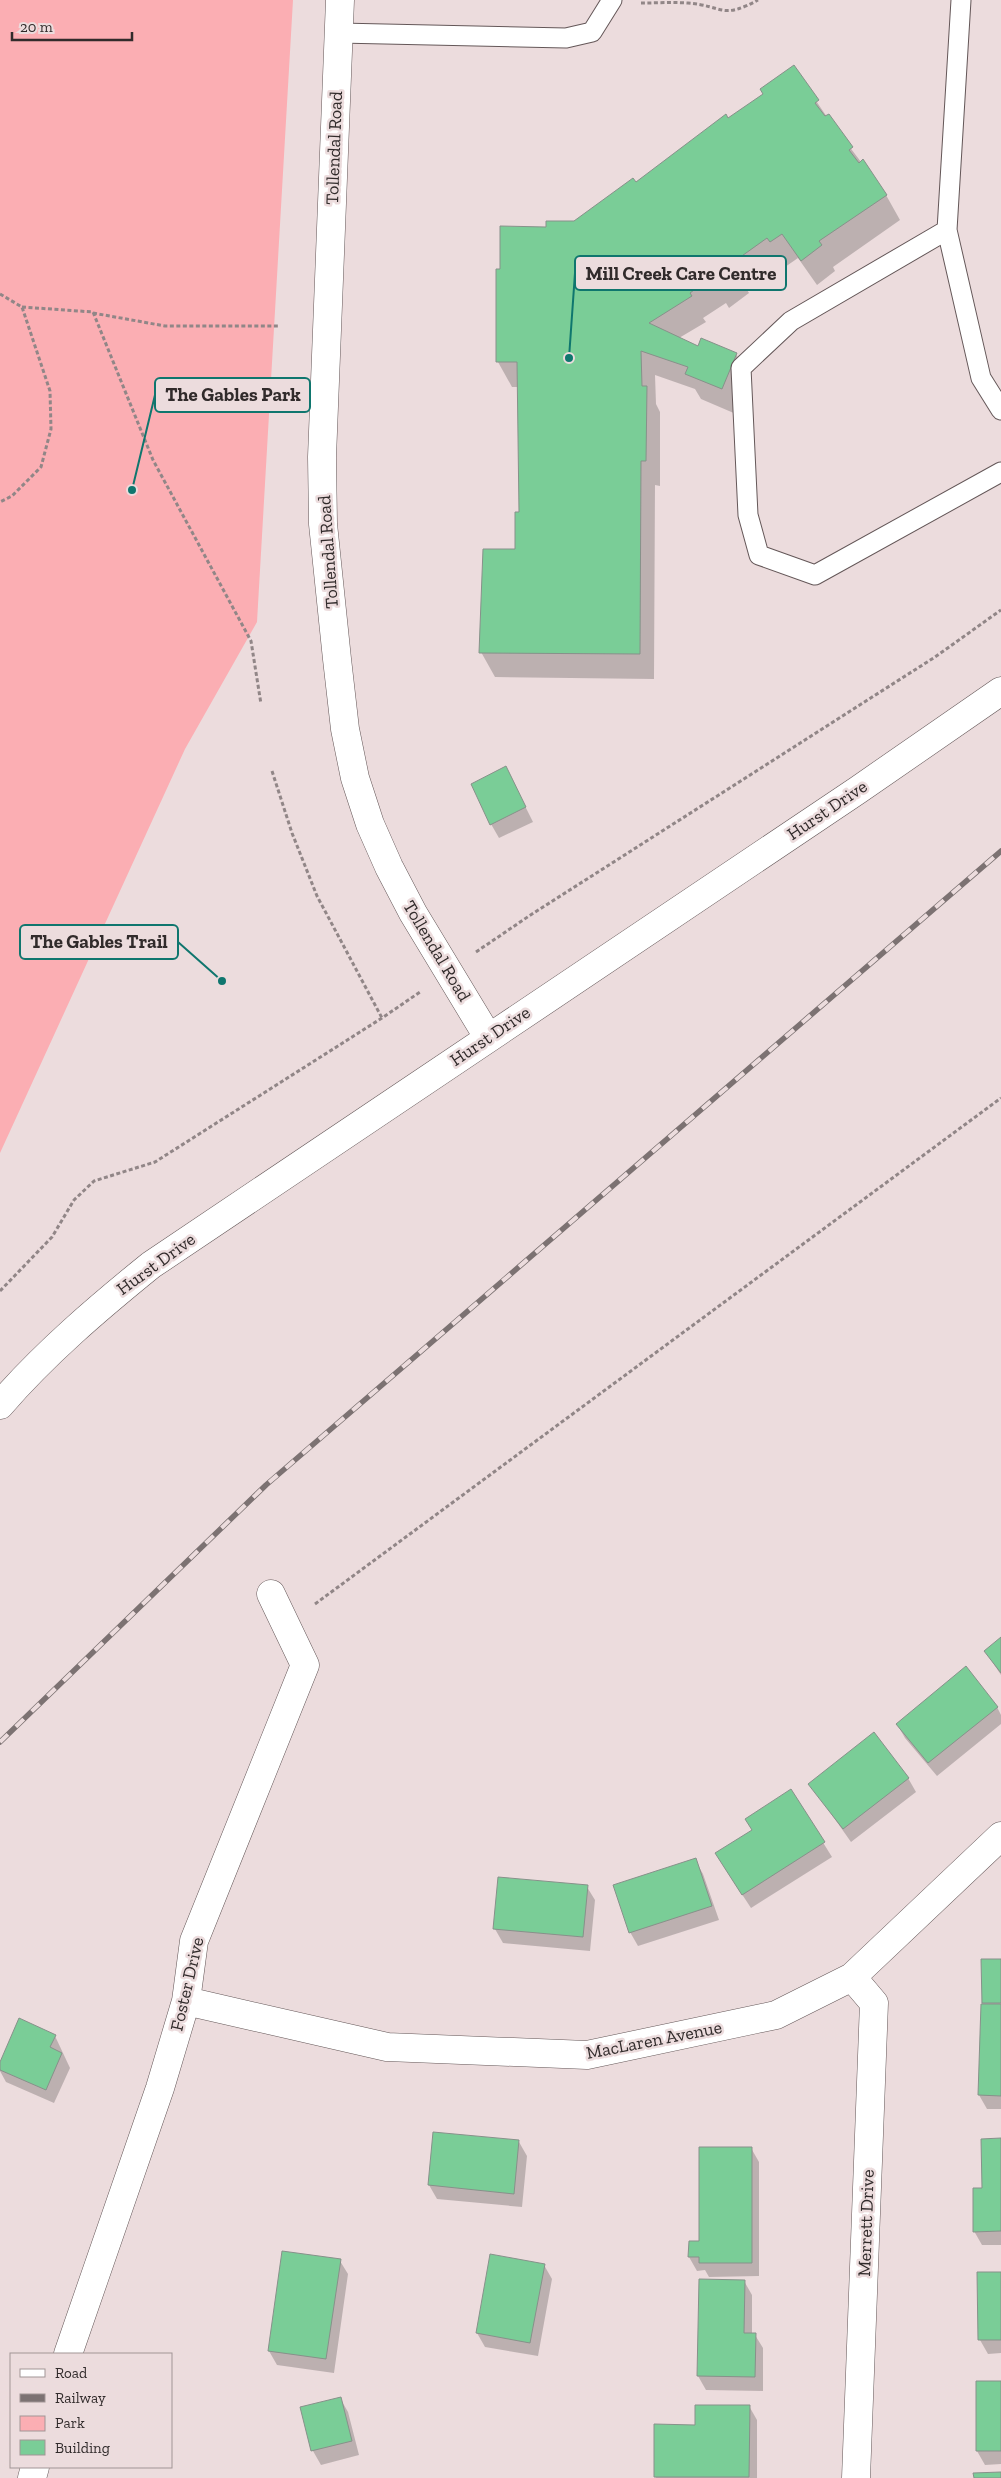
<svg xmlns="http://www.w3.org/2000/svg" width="1001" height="2478" viewBox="0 0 1001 2478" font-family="'Zilla Slab',serif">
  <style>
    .green { fill: #fbaeb3 }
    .shadow { fill: #0003 }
    .building { fill: #7acd97; stroke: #87918a }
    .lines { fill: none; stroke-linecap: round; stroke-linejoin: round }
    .service-casing { stroke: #645758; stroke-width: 21 }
    .minor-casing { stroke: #645758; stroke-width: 29 }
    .tertiary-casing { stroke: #645758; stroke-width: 29 }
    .path { stroke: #918687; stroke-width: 3; stroke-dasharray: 4 2.5; stroke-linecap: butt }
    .service { stroke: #fff; stroke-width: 19 }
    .minor { stroke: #fff; stroke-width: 28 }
    .tertiary { stroke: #fff; stroke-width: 28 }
    .rail-casing { stroke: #7c7272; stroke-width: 5.5 }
    .rail { stroke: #ecdcdd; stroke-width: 4; stroke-dasharray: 11; stroke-linecap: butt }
    .labels { text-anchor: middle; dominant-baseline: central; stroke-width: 5; stroke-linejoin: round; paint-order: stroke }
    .street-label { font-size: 18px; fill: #312b2b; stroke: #ecdcdd }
    .leader { fill: none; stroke: #0f766e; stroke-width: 2 }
    .callout-dot { fill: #0f766e; stroke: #ecdcdd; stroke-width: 2 }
    .callout { fill: #ecdcdd; stroke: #0f766e; stroke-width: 2 }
    .callout-label { font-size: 19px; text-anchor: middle; font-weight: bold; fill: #312b2b }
  </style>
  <rect width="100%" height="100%" fill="#ecdcdd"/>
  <path class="green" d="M 0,0 L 293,0 L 257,622 L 185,749 L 0,1153 Z"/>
  <path class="shadow" d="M 793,67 L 827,117 L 886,195 L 900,220 L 833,267 L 835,271 L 817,285 L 798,258 L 785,267 L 782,262 L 746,288 L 749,293 L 729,308 L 726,303 L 703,318 L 706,322 L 679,338 L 699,347 L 736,354 L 750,379 L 736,414 L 701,399 L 695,389 L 655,375 L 656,404 L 660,412 L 660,486 L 655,485 L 654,679 L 495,677 L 481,652 L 517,550 L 520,514 L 519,387 L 512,387 L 498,362 L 497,270 L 501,270 L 548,228 L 575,222 L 636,184 L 764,94 Z
    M 513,782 L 533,822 L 499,838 L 491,824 Z
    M 1001,1639 L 1001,1675 L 985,1651 Z
    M 997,1707 L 1001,1715 L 1001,1724 L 937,1776 L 905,1738 L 897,1724 Z
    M 908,1778 L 916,1792 L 851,1842 L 810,1784 Z
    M 791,1791 L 832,1857 L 751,1908 L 724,1867 L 753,1830 Z
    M 695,1860 L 703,1874 L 719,1920 L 638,1946 L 630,1932 Z
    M 587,1887 L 595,1900 L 590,1951 L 503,1943 L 495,1929 Z
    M 983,1960 L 1001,1960 L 1001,2109 L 987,2109 L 979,2095 Z
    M 55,2036 L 70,2068 L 54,2103 L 6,2082 L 0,2071 L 0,2065 Z
    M 434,2133 L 519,2142 L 527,2156 L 522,2207 L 437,2199 L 429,2185 Z
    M 1001,2139 L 1001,2245 L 982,2245 L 974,2231 L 983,2189 Z
    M 751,2148 L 759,2162 L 759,2276 L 709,2277 L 705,2270 L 697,2271 L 689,2257 L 700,2242 Z
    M 340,2261 L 348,2274 L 334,2373 L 277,2365 L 269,2351 Z
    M 544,2265 L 552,2279 L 538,2356 L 485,2347 L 477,2333 Z
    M 1001,2273 L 1001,2353 L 988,2354 L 980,2340 Z
    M 744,2281 L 752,2295 L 752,2335 L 755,2335 L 763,2348 L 763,2391 L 706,2390 L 698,2376 Z
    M 1001,2382 L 1001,2464 L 985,2465 L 977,2451 Z
    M 340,2398 L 348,2412 L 359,2455 L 321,2465 L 313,2451 L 301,2408 Z
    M 749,2406 L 757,2420 L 757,2478 L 656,2478 L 655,2476 L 697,2426 Z"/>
  <path class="building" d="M 794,65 L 819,100 L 815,103 L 825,116 L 829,114 L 853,147 L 849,150 L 859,163 L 863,159 L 887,195 L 819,241 L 822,245 L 801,261 L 782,234 L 770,242 L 767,238 L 732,263 L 736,268 L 714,283 L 710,278 L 690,293 L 692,296 L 649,323 L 698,346 L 701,338 L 737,353 L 722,389 L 685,374 L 688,367 L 641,351 L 642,386 L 647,386 L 646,461 L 641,461 L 640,654 L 479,653 L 483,549 L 515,549 L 515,512 L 519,512 L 517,362 L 496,362 L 496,269 L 500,269 L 500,226 L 546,227 L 546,221 L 574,221 L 633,178 L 636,182 L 726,114 L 728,118 L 763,94 L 760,89 Z
    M 506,766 L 526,807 L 490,825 L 471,784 Z
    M 1001,1637 L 1001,1673 L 984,1651 Z
    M 966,1666 L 998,1707 L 928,1763 L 896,1724 Z
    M 874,1732 L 909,1778 L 843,1829 L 808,1784 Z
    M 791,1789 L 825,1842 L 742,1895 L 715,1853 L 752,1830 L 745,1819 Z
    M 696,1858 L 712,1906 L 629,1933 L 613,1885 Z
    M 498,1877 L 588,1885 L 583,1937 L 493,1929 Z
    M 981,1959 L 1001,1959 L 1001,2003 L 982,2003 Z
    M 981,2004 L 1001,2004 L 1001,2096 L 978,2095 Z
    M 19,2018 L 56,2035 L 50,2047 L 62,2053 L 46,2090 L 0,2070 L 0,2062 Z
    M 433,2132 L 519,2140 L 514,2194 L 428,2185 Z
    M 1001,2138 L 1001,2231 L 973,2232 L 973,2188 L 982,2188 L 981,2139 Z
    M 699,2147 L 752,2147 L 752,2263 L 699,2263 L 699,2257 L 688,2257 L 689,2241 L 699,2241 Z
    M 282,2251 L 341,2259 L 326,2359 L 268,2351 Z
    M 490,2254 L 545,2264 L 530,2343 L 476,2333 Z
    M 977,2272 L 1001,2272 L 1001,2340 L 978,2340 Z
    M 699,2279 L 745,2280 L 744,2333 L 756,2333 L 755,2377 L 697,2376 Z
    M 976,2381 L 1001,2381 L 1001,2451 L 976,2451 Z
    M 341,2397 L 352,2441 L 311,2451 L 300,2407 Z
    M 695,2405 L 750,2405 L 749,2477 L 654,2477 L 654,2424 L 695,2425 Z
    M 1001,2472 L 1001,2478 L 974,2478 L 973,2473 Z"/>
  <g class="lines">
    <g class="service-casing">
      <path id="service" d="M 961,0 L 947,230 L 981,378 L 1001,410
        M 339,33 L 566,38 L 592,32 L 612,0
        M 947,230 L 791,321 L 741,368 L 748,515 L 759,555 L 815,575 L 1001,472"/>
    </g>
    <g class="minor-casing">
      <path id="minor" d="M 852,1977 L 874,2003 L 856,2478
        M 186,2001 L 387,2047 L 587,2055 L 776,2015 L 852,1977 L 1001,1836
        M 68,2354 L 160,2088 L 186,2001 L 194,1941 L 305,1665 L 271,1594
        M 32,2478 L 35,2467"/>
    </g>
    <g class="tertiary-casing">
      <path id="tertiary" d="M 340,0 L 322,457 L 323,524 L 337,659 L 345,729 L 355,778 L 370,824 L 389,867 L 413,913 L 488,1037
        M 0,1405 C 45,1353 98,1308 151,1265 L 858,790 L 1001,691"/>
    </g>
    <path class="path" d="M 641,3 C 656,3 672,2 688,3 C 724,6 721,20 758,0
      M 0,294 L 22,307 L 50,391 L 51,429 L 41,467 L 12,496 L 0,502
      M 22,307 L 93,312 L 153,460 L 251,641 L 261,704
      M 93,313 L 165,326 L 278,326
      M 272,771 L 292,833 L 317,896 L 382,1018
      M 476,952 L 529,916 L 935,657 L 1001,610
      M 0,1291 L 52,1237 L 74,1200 L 94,1181 L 155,1162 L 382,1018 L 420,992
      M 315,1604 L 1001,1098"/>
    <use href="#service" class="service"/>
    <use href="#minor" class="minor"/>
    <use href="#tertiary" class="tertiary"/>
    <g class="rail-casing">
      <path id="rail" d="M 0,1742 L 266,1485 L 1001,851"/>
    </g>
    <use href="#rail" class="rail"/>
  </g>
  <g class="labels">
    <g class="street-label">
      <text transform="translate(334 148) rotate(-88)">Tollendal Road</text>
      <text transform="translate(328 552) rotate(-94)">Tollendal Road</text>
      <text transform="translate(827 810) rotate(-34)">Hurst Drive</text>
      <text transform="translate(437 951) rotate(59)">Tollendal Road</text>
      <text transform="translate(490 1036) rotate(-34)">Hurst Drive</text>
      <text transform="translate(156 1264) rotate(-36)">Hurst Drive</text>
      <text transform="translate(187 1984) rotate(-77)">Foster Drive</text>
      <text transform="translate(654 2040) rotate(-11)">MacLaren Avenue</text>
      <text transform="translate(866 2223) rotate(-88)">Merrett Drive</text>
    </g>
  </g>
  <path class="leader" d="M569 358L575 273M132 490L155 395M222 981L178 942"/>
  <g class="callout-dot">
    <circle cx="569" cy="358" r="5"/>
    <circle cx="132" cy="490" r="5"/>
    <circle cx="222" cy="981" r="5"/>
  </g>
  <g class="callout">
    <rect x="575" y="256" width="211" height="34" rx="5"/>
    <rect x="155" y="378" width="155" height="34" rx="5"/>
    <rect x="20" y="925" width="158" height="34" rx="5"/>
  </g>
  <g class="callout-label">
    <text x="681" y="280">Mill Creek Care Centre</text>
    <text x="233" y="401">The Gables Park</text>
    <text x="99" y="948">The Gables Trail</text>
  </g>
  <rect x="10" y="2353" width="162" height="115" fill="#ecdcdd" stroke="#a19596"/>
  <rect x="20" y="2369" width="25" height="8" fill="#ffffff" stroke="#a19596"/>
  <text x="55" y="2378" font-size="15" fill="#312b2b">Road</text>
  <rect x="20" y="2394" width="25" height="8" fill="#7c7272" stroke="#a19596"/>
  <text x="55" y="2403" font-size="15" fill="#312b2b">Railway</text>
  <rect x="20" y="2416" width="25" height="15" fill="#fbaeb3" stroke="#a19596"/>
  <text x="55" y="2428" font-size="15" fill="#312b2b">Park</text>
  <rect x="20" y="2440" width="25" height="15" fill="#7acd97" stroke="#a19596"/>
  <text x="55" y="2453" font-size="15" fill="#312b2b">Building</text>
  <path d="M12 32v8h120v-8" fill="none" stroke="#312b2b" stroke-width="2.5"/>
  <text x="20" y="32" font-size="15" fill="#312b2b" stroke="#ecdcdd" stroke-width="4" paint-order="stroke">20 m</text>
</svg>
